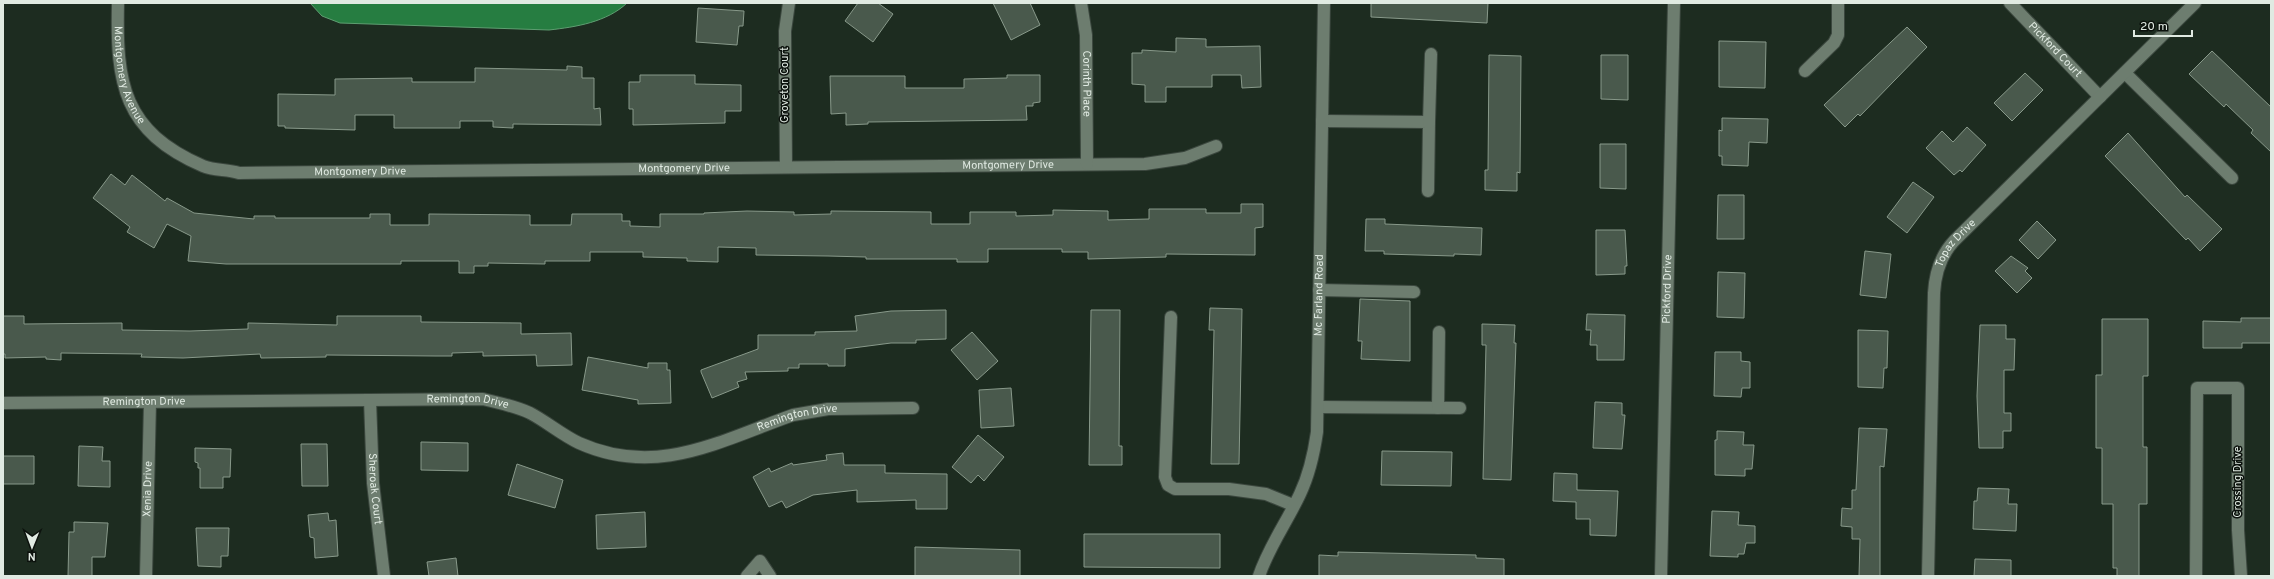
<svg xmlns="http://www.w3.org/2000/svg" width="2274" height="579" viewBox="0 0 2274 579" font-family="Overpass,sans-serif">
  <style>
    .water { fill: #267d41; stroke: #5e9e71 }
    .building { fill: #49594c; stroke: #88998a }
    .lines { fill: none; stroke-linecap: round; stroke-linejoin: round }
    .minor-casing { stroke: #3b473e; stroke-width: 14 }
    .minor { stroke: #6d7d6f; stroke-width: 12 }
    .labels { text-anchor: middle; dominant-baseline: central; stroke-width: 3; stroke-linejoin: round; paint-order: stroke }
    .street-label { font-size: 11px; fill: #e0eae2; stroke: #0c120d }
  </style>
  <rect width="100%" height="100%" fill="#1d2c20"/>
  <path class="water" d="M 310,3 L 627,3 C 607,22 576,27 549,30 L 340,23 L 322,16 Z"/>
  <path class="building" d="M 858,3 L 878,3 L 893,14 L 873,42 L 845,21 Z
    M 993,3 L 1030,3 L 1040,25 L 1011,40 Z
    M 1371,3 L 1488,3 L 1487,23 L 1371,17 Z
    M 698,8 L 744,11 L 743,26 L 739,26 L 737,45 L 696,42 Z
    M 1907,27 L 1927,47 L 1860,116 L 1858,114 L 1845,127 L 1824,105 Z
    M 1176,38 L 1206,39 L 1206,47 L 1260,46 L 1261,87 L 1242,88 L 1241,75 L 1212,75 L 1212,87 L 1166,87 L 1166,102 L 1145,102 L 1145,85 L 1132,84 L 1132,53 L 1142,53 L 1142,50 L 1176,52 Z
    M 1719,41 L 1766,42 L 1765,88 L 1719,87 Z
    M 2212,51 L 2271,107 L 2271,152 L 2251,133 L 2253,130 L 2226,104 L 2224,107 L 2189,74 Z
    M 1489,55 L 1521,56 L 1520,173 L 1517,172 L 1517,191 L 1485,190 L 1485,170 L 1488,170 Z
    M 1601,55 L 1628,55 L 1628,100 L 1601,99 Z
    M 567,66 L 582,67 L 582,78 L 594,78 L 594,109 L 600,108 L 601,125 L 513,124 L 513,128 L 493,127 L 493,121 L 460,121 L 460,128 L 394,128 L 394,115 L 355,115 L 355,130 L 285,128 L 285,126 L 278,126 L 278,94 L 335,95 L 335,79 L 412,78 L 412,82 L 475,82 L 475,68 L 567,70 Z
    M 2025,73 L 2043,90 L 2012,121 L 1994,103 Z
    M 640,75 L 695,75 L 695,84 L 741,85 L 741,111 L 725,111 L 725,123 L 633,125 L 633,109 L 629,109 L 629,82 L 640,82 Z
    M 1007,75 L 1040,75 L 1040,102 L 1033,103 L 1033,106 L 1026,106 L 1027,120 L 868,122 L 868,124 L 846,125 L 846,113 L 831,114 L 830,76 L 905,76 L 905,88 L 964,88 L 964,79 L 1007,78 Z
    M 1722,118 L 1768,119 L 1767,143 L 1749,142 L 1748,166 L 1722,165 L 1722,156 L 1719,156 L 1719,130 L 1722,131 Z
    M 1967,127 L 1986,145 L 1962,172 L 1960,170 L 1954,175 L 1926,148 L 1942,131 L 1953,142 Z
    M 2128,133 L 2185,197 L 2187,195 L 2222,229 L 2200,251 L 2188,238 L 2186,240 L 2105,156 Z
    M 1600,144 L 1626,144 L 1626,189 L 1600,188 Z
    M 111,174 L 125,185 L 132,175 L 165,201 L 167,198 L 194,213 L 254,219 L 254,216 L 275,216 L 275,218 L 370,218 L 370,214 L 390,214 L 390,225 L 429,225 L 429,214 L 530,215 L 530,225 L 571,225 L 572,214 L 622,214 L 622,221 L 630,221 L 630,226 L 660,227 L 660,214 L 704,214 L 704,213 L 747,211 L 794,212 L 794,215 L 831,214 L 831,211 L 931,212 L 931,224 L 970,224 L 970,212 L 1016,212 L 1016,216 L 1053,215 L 1053,210 L 1108,211 L 1108,220 L 1149,219 L 1149,209 L 1206,209 L 1206,213 L 1241,213 L 1241,204 L 1263,204 L 1263,227 L 1255,228 L 1255,255 L 1166,254 L 1166,257 L 1088,259 L 1088,252 L 1062,252 L 1062,249 L 988,249 L 988,262 L 957,262 L 957,259 L 866,259 L 866,257 L 828,256 L 756,255 L 756,248 L 718,247 L 718,262 L 687,261 L 687,258 L 643,257 L 643,252 L 590,252 L 590,261 L 545,261 L 545,264 L 488,263 L 488,266 L 474,266 L 474,273 L 459,273 L 459,261 L 401,261 L 401,264 L 226,264 L 188,261 L 191,236 L 167,224 L 154,248 L 127,232 L 130,227 L 93,198 Z
    M 1913,182 L 1934,197 L 1907,233 L 1887,217 Z
    M 1718,195 L 1744,195 L 1744,239 L 1717,239 Z
    M 1366,219 L 1385,219 L 1385,224 L 1482,228 L 1481,255 L 1454,254 L 1454,256 L 1384,254 L 1384,251 L 1365,251 Z
    M 2037,221 L 2056,240 L 2038,259 L 2019,240 Z
    M 1596,230 L 1625,230 L 1627,266 L 1625,266 L 1625,274 L 1596,275 Z
    M 1865,251 L 1891,254 L 1886,298 L 1860,295 Z
    M 2011,256 L 2028,268 L 2025,271 L 2032,278 L 2017,293 L 1995,271 Z
    M 1718,272 L 1745,273 L 1744,318 L 1717,317 Z
    M 1360,299 L 1410,301 L 1410,361 L 1361,359 L 1362,341 L 1358,341 Z
    M 1210,308 L 1242,309 L 1239,464 L 1211,464 L 1214,330 L 1209,330 Z
    M 946,310 L 946,339 L 916,340 L 916,343 L 891,343 L 845,349 L 845,366 L 828,366 L 828,364 L 799,364 L 799,368 L 788,368 L 788,371 L 745,372 L 747,379 L 737,382 L 739,387 L 712,398 L 701,372 L 701,370 L 758,349 L 758,335 L 815,335 L 815,332 L 857,331 L 855,316 L 891,311 Z
    M 1091,310 L 1120,310 L 1119,446 L 1122,446 L 1122,465 L 1089,465 Z
    M 1587,314 L 1625,315 L 1624,360 L 1597,360 L 1597,345 L 1590,345 L 1591,330 L 1586,330 Z
    M 3,316 L 24,316 L 24,324 L 122,323 L 122,330 L 190,331 L 248,329 L 248,323 L 337,325 L 337,316 L 421,316 L 421,322 L 521,323 L 521,334 L 571,333 L 572,365 L 537,366 L 536,355 L 483,356 L 483,352 L 452,353 L 452,356 L 435,356 L 326,355 L 326,357 L 261,358 L 260,354 L 183,358 L 141,357 L 142,354 L 61,353 L 61,360 L 46,359 L 46,357 L 5,358 L 5,354 L 3,354 Z
    M 2241,318 L 2271,318 L 2271,343 L 2242,343 L 2242,348 L 2203,348 L 2203,321 L 2241,322 Z
    M 2102,319 L 2148,319 L 2148,376 L 2143,376 L 2143,447 L 2147,447 L 2147,504 L 2139,504 L 2139,576 L 2117,576 L 2117,568 L 2113,568 L 2113,504 L 2102,504 L 2102,448 L 2096,448 L 2096,375 L 2102,375 Z
    M 1482,324 L 1515,325 L 1514,343 L 1516,343 L 1511,480 L 1483,479 L 1486,345 L 1482,345 Z
    M 1980,325 L 2006,325 L 2006,339 L 2015,339 L 2014,370 L 2004,370 L 2004,413 L 2011,413 L 2011,431 L 2003,431 L 2003,448 L 1979,448 L 1977,396 Z
    M 1858,330 L 1888,331 L 1887,368 L 1884,368 L 1883,388 L 1858,387 Z
    M 972,332 L 998,361 L 977,380 L 951,350 Z
    M 1715,352 L 1741,352 L 1741,361 L 1750,362 L 1750,388 L 1742,388 L 1741,397 L 1714,396 Z
    M 588,357 L 648,368 L 648,363 L 667,363 L 667,370 L 670,370 L 671,403 L 638,404 L 638,400 L 582,390 Z
    M 1011,388 L 1014,426 L 981,428 L 979,390 Z
    M 1595,402 L 1622,403 L 1622,415 L 1625,415 L 1622,449 L 1593,448 Z
    M 1859,428 L 1887,429 L 1884,467 L 1880,466 L 1880,576 L 1859,576 L 1860,539 L 1852,539 L 1852,527 L 1841,526 L 1842,508 L 1852,509 L 1852,490 L 1856,490 Z
    M 1717,431 L 1744,432 L 1743,445 L 1754,445 L 1752,469 L 1745,469 L 1745,476 L 1715,475 L 1715,440 L 1717,440 Z
    M 978,435 L 1004,457 L 984,481 L 978,475 L 971,483 L 952,467 Z
    M 421,442 L 468,443 L 468,471 L 421,470 Z
    M 301,444 L 327,444 L 328,486 L 302,486 Z
    M 79,446 L 103,447 L 102,461 L 110,461 L 110,487 L 78,486 Z
    M 195,448 L 231,449 L 230,477 L 223,477 L 223,488 L 200,488 L 200,468 L 198,468 L 198,463 L 195,462 Z
    M 1382,451 L 1452,452 L 1451,486 L 1381,485 Z
    M 843,453 L 844,465 L 885,465 L 885,473 L 947,474 L 947,509 L 916,509 L 916,500 L 857,502 L 857,490 L 813,495 L 786,508 L 782,501 L 769,507 L 753,477 L 769,468 L 771,472 L 792,463 L 793,465 L 827,460 L 826,455 Z
    M 3,456 L 34,456 L 34,484 L 3,484 Z
    M 517,464 L 563,480 L 555,508 L 508,495 Z
    M 1554,473 L 1577,474 L 1577,490 L 1618,491 L 1616,536 L 1590,535 L 1590,519 L 1576,519 L 1576,502 L 1553,501 Z
    M 1978,488 L 2009,489 L 2008,504 L 2017,504 L 2016,531 L 1973,529 L 1974,501 L 1977,501 Z
    M 1712,511 L 1739,512 L 1738,525 L 1755,526 L 1755,543 L 1746,543 L 1744,554 L 1738,554 L 1738,557 L 1710,556 Z
    M 645,512 L 646,547 L 597,549 L 596,515 Z
    M 328,513 L 329,521 L 336,520 L 338,556 L 315,558 L 314,538 L 310,537 L 308,515 Z
    M 74,522 L 108,523 L 105,557 L 92,557 L 92,576 L 68,576 L 69,532 L 74,532 Z
    M 196,528 L 229,528 L 228,556 L 221,556 L 221,567 L 198,566 Z
    M 1084,534 L 1220,534 L 1220,568 L 1084,567 Z
    M 915,547 L 1020,550 L 1020,576 L 915,576 Z
    M 1338,552 L 1476,555 L 1476,558 L 1504,559 L 1504,576 L 1319,576 L 1319,555 L 1338,556 Z
    M 456,558 L 458,576 L 429,576 L 427,562 Z
    M 1975,559 L 2011,560 L 2011,576 L 1974,576 Z"/>
  <g class="lines">
    <g class="minor-casing">
      <g id="minor">
        <path id="s1" d="M 118,3 C 116,84 123,131 203,166 C 215,171 227,169 239,173 L 1145,164 L 1185,158 L 1216,146"/>
        <path id="s2" d="M 1081,3 L 1086,35 L 1087,164"/>
        <path id="s3" d="M 2010,3 L 2100,97"/>
        <path d="M 1805,71 L 1834,43 L 1838,35 L 1838,3"/>
        <path d="M 2125,73 L 2232,178"/>
        <path d="M 1322,121 L 1429,122 L 1428,191"/>
        <path d="M 1429,122 L 1431,54"/>
        <path d="M 786,167 L 785,31 L 789,3"/>
        <path d="M 1319,290 L 1414,292"/>
        <path d="M 1171,317 L 1165,477 L 1168,485 L 1175,489 L 1229,489 L 1266,494 L 1293,505"/>
        <path id="s4" d="M 370,400 L 373,483 L 384,576"/>
        <path id="s5" d="M 3,403 L 483,399 C 499,403 515,406 530,413 C 547,422 562,435 579,443 C 657,478 719,441 793,415 L 828,409 L 913,408"/>
        <path d="M 1318,407 L 1460,408"/>
        <path d="M 1438,408 L 1439,332"/>
        <path id="s6" d="M 146,576 L 150,402"/>
        <path d="M 747,576 L 760,561 L 770,576"/>
        <path id="s7" d="M 1259,576 C 1269,546 1287,522 1300,494 C 1309,475 1314,453 1317,432 L 1324,3"/>
        <path id="s8" d="M 1661,576 L 1674,3"/>
        <path id="s9" d="M 1928,576 L 1934,293 C 1935,275 1941,255 1954,241 L 2195,3"/>
        <path d="M 2196,576 L 2197,388 L 2238,388 L 2238,530 L 2241,576"/>
      </g>
    </g>
    <use href="#minor" class="minor"/>
  </g>
  <g class="labels">
    <g class="street-label">
      <text stroke="none"><textPath href="#s3" startOffset="65">Pickford Court</textPath></text>
      <text stroke="none"><textPath href="#s1" startOffset="74">Montgomery Avenue</textPath></text>
      <text stroke="none"><textPath href="#s2" startOffset="81">Corinth Place</textPath></text>
      <text transform="translate(785 85) rotate(-90)">Groveton Court</text>
      <text stroke="none"><textPath href="#s1" startOffset="1006">Montgomery Drive</textPath></text>
      <text stroke="none"><textPath href="#s1" startOffset="682">Montgomery Drive</textPath></text>
      <text stroke="none"><textPath href="#s1" startOffset="358">Montgomery Drive</textPath></text>
      <text stroke="none"><textPath href="#s9" startOffset="339">Topaz Drive</textPath></text>
      <text stroke="none"><textPath href="#s8" startOffset="287">Pickford Drive</textPath></text>
      <text stroke="none"><textPath href="#s7" startOffset="293">Mc Farland Road</textPath></text>
      <text stroke="none"><textPath href="#s5" startOffset="141">Remington Drive</textPath></text>
      <text stroke="none"><textPath href="#s5" startOffset="465">Remington Drive</textPath></text>
      <text stroke="none"><textPath href="#s5" startOffset="813">Remington Drive</textPath></text>
      <text transform="translate(2238 482) rotate(-90)">Crossing Drive</text>
      <text stroke="none"><textPath href="#s4" startOffset="89">Sheroak Court</textPath></text>
      <text stroke="none"><textPath href="#s6" startOffset="87">Xenia Drive</textPath></text>
    </g>
  </g>
  <rect width="2274" height="579" fill="none" stroke="#e0eae2" stroke-width="8"/>
  <g transform="translate(32 547) rotate(181)" stroke="#0c120d" stroke-width="3" paint-order="stroke">
  <path d="M0-3L7 15L0 10L-7 15Z" fill="#e0eae2"/>
  <text y="-6" font-size="11" font-weight="bold" text-anchor="middle" fill="#e0eae2">N</text>
  </g>
  <path d="M2134 30v6h58v-6" fill="none" stroke="#e0eae2" stroke-width="2"/>
  <text x="2140" y="30" font-size="12" fill="#e0eae2" stroke="#0c120d" stroke-width="3" paint-order="stroke">20 m</text>
</svg>
